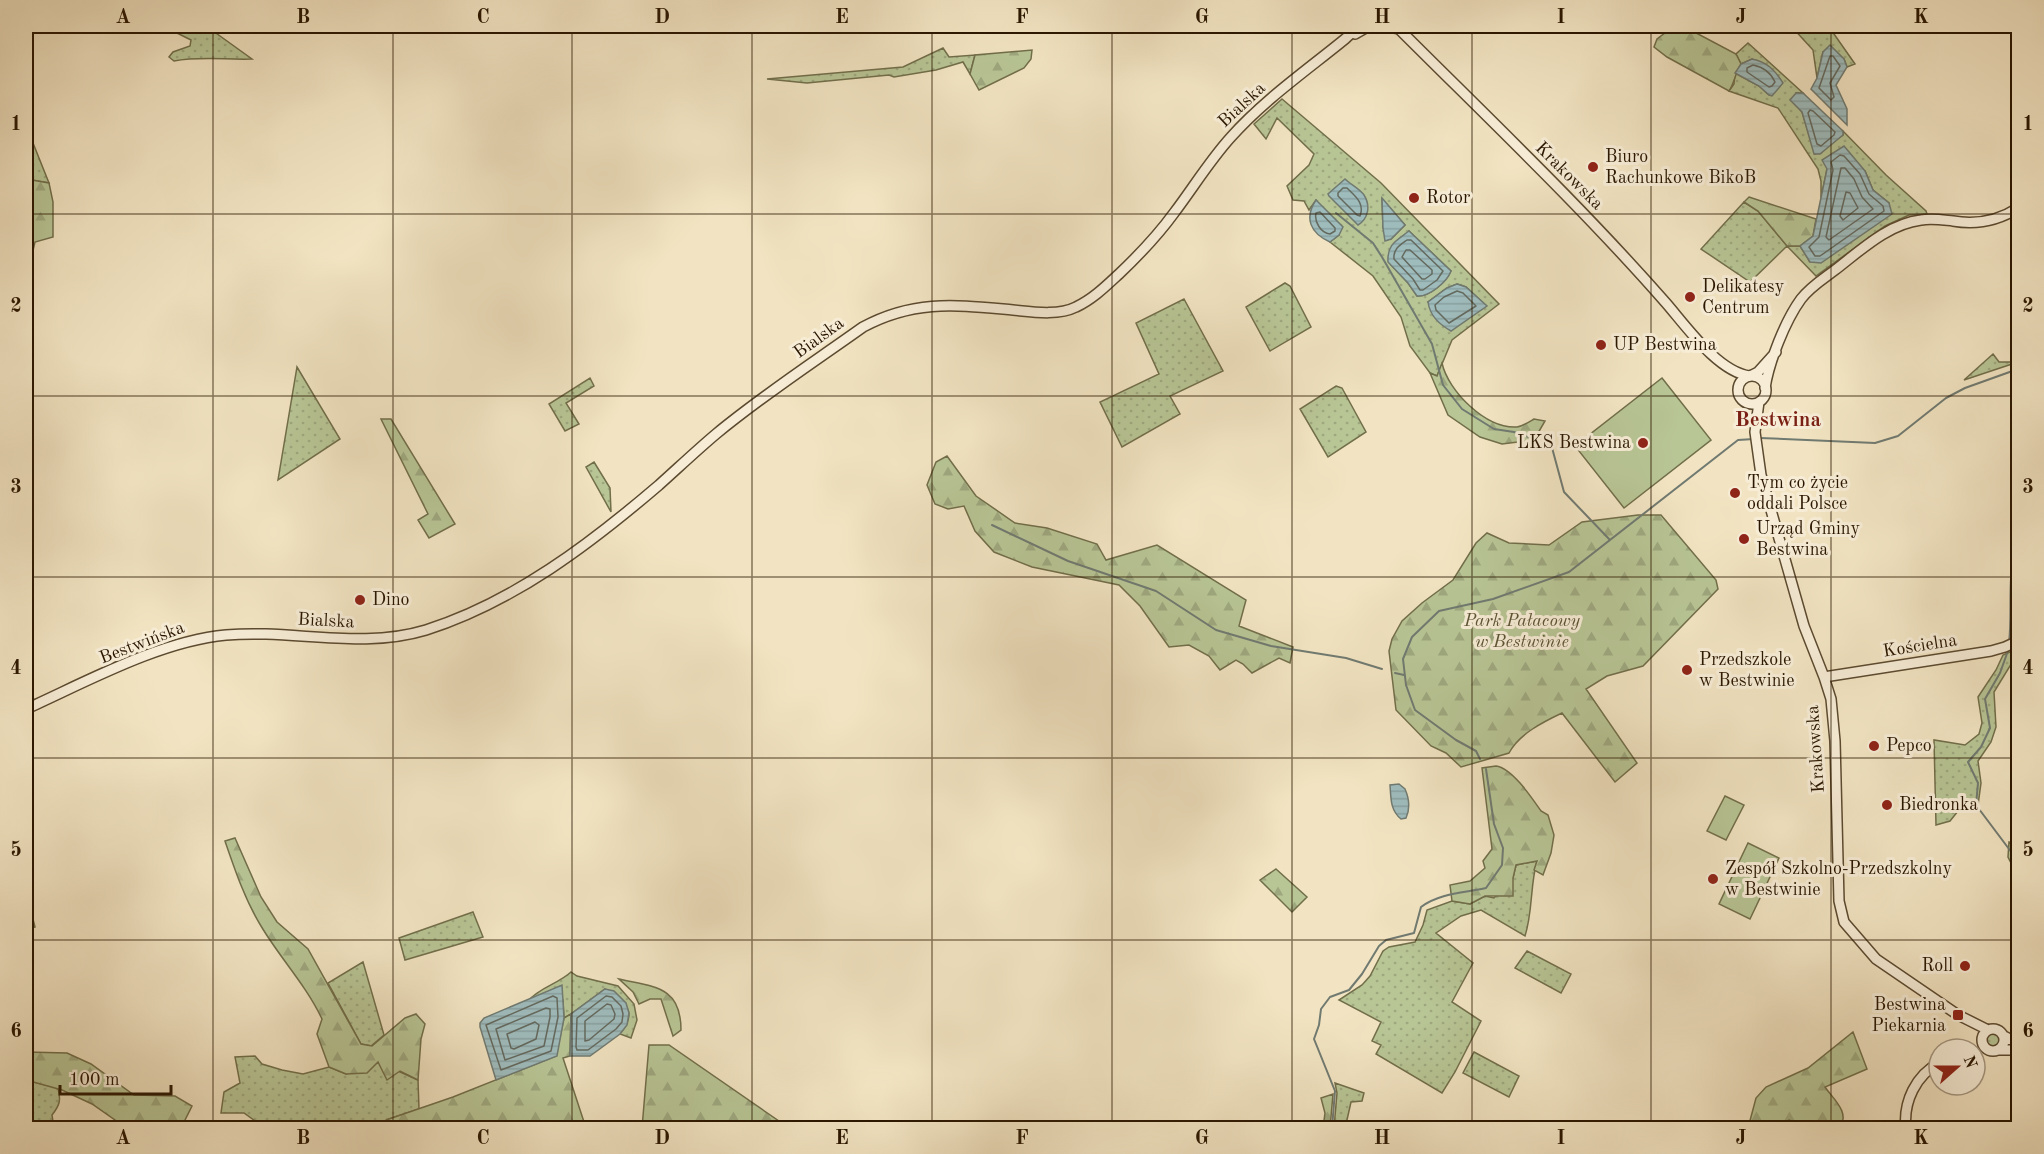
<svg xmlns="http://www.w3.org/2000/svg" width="2044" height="1154" viewBox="0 0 2044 1154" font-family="'Old Standard TT',serif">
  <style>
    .grass { fill: url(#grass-dots); stroke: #716e4a; stroke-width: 1.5; fill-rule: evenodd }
    .forest { fill: url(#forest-firs); stroke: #716e4a; stroke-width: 1.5 }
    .garden { fill: #b8c595; stroke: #716e4a; stroke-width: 1.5 }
    .water { fill: url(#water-rules); stroke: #707a71; stroke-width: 1.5 }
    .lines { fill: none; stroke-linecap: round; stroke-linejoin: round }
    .shore { stroke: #64695e; stroke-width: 1.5 }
    .stream { stroke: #707a71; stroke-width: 2 }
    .tertiary-casing { stroke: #5c4a30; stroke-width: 12 }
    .tertiary { stroke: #f7edd7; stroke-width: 9 }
    .grid { fill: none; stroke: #2a1600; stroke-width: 1.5; stroke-opacity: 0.55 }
    .poi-dot { fill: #8f2418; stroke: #f7edd7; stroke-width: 2 }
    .labels { text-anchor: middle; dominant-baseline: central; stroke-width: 6; stroke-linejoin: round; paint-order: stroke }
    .street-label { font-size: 18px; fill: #2a1600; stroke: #f7edd7 }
    .poi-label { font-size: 18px; fill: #2a1600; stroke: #f7edd7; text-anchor: start }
    .park-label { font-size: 18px; font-style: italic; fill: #5c5334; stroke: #f7edd7 }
    .quarter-label { font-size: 21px; font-weight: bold; fill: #7a1f14; stroke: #f7edd7 }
    .neatline { fill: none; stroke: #2a1600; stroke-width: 2 }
    .grid-label { font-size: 20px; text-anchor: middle; font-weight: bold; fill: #2a1600 }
  </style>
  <defs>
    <pattern id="grass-dots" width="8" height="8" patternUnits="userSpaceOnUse" patternTransform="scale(1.5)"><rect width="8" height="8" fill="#b8c595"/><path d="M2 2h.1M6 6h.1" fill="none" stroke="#9ea87f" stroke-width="1.8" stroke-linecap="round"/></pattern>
    <pattern id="forest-firs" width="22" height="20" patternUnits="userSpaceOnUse" patternTransform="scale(1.5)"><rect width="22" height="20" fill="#b8c595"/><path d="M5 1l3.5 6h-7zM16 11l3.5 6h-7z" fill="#9ea87f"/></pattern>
    <pattern id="water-rules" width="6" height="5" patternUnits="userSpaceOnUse" patternTransform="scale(1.5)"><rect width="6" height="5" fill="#9fbcbd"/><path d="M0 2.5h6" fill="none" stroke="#89a1a1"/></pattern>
  </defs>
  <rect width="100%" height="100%" fill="#f2e4c2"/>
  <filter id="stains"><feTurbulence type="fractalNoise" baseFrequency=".00333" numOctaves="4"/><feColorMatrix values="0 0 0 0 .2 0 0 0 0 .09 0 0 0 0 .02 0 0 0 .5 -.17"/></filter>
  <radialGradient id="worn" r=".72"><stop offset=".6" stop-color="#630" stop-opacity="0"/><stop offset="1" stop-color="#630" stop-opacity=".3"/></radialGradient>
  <path class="grass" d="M 163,26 L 206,26 L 252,59 C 226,60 200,56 174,61 L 169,57 L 173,52 L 190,46 L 191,40 Z
    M 1791,26 L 1833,26 L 1834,34 L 1855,64 L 1847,67 L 1844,59 L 1823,52 L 1817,78 L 1813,50 Z
    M 1748,43 L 1803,93 L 1796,93 L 1796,105 L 1802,112 L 1815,154 L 1843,135 L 1843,131 L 1886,175 L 1926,211 L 1927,214 L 1909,215 L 1885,226 L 1816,276 L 1787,246 L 1750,282 L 1701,249 L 1744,202 L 1758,211 L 1787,246 L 1800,246 L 1810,262 L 1889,203 L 1873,190 L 1865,171 L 1827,169 L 1821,198 L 1821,181 L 1818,169 L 1778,108 L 1729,91 L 1734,84 L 1735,73 L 1759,86 L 1769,95 L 1752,59 L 1741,64 L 1736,54 Z
    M 943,48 L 949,57 L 975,55 L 970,74 L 963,62 L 936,70 L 894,77 L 889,75 L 807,83 L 767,79 L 903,67 Z
    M 1282,99 L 1381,183 L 1499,304 L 1452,340 L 1437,376 L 1430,373 L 1410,346 L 1401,317 L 1373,276 L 1330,242 L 1339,235 L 1316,200 L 1309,210 L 1304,201 L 1293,200 L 1287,186 L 1309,165 L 1314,154 L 1277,118 L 1266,139 L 1254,124 ZM 1382,199 L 1405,225 L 1391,239 L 1383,228 ZM 1409,231 L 1451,271 C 1446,282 1430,297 1417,296 L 1408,283 L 1391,265 ZM 1457,284 L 1466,287 L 1486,306 L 1463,322 L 1428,302 L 1447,288 Z
    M 26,113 L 31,138 L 49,183 L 26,179 Z
    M 1285,283 L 1290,286 L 1311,327 L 1270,351 L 1246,307 Z
    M 1184,299 L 1223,371 L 1170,396 L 1180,414 L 1122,447 L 1100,402 L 1159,374 L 1136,323 Z
    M 1993,354 L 1999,362 L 2018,362 L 1964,380 Z
    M 297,367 L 340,439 L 278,480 Z
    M 590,378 L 594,386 L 566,403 L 579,424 L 565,431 L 549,404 Z
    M 1336,386 L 1342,388 L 1366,432 L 1328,457 L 1300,409 Z
    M 594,462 L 610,488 L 611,512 L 586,467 Z
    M 2017,649 L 2018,653 L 1994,692 L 1996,727 L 1991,742 L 1978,761 L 1981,783 L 1978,805 L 1972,806 L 1966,801 L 1950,821 L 1936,825 L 1934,740 L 1965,745 L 1979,734 L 1982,723 L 1978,697 L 1996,670 L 2003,655 Z
    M 2009,842 L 2018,845 L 2018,903 L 2015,899 L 2017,875 L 2008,857 Z
    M 1537,861 C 1530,885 1533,911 1525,936 L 1481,910 L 1461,916 L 1436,933 L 1473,963 L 1452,1002 L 1481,1021 L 1455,1072 L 1442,1093 L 1376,1054 L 1381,1045 L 1372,1041 L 1381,1022 L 1339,1000 L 1362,985 L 1370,976 L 1383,951 L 1389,947 L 1415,942 L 1423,925 L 1427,910 L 1452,901 L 1470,904 L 1485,896 L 1494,898 L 1513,878 L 1516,865 Z
    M 26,892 L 35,927 L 26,930 Z
    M 473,912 L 483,937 L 405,960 L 399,938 Z
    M 1527,951 L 1571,974 L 1561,993 L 1515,968 Z
    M 363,962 L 384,1035 L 371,1046 L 361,1044 L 328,983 Z
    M 571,972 L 577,976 L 618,986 L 634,1004 L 637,1020 L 631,1038 L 620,1034 C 639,1011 625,1002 605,989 L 571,1014 L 564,1018 L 563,1000 L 528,1001 C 540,987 558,984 571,972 Z
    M1985 1040a9 9 0 1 1 18 0a9 9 0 1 1-18 0Z
    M 1474,1052 L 1519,1076 L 1509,1097 L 1463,1073 Z
    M 255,1056 L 262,1064 L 282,1070 L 303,1074 L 329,1067 L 346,1074 L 378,1062 L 418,1080 L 419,1109 L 389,1119 L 370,1128 L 265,1128 L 244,1113 L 221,1113 L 224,1092 L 240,1083 L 235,1057 Z
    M 26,1080 L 58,1088 C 61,1100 60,1105 52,1115 L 54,1128 L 26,1128 Z
    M 1335,1083 L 1364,1093 L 1362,1101 L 1351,1102 L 1347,1120 L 1343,1128 L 1334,1128 L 1337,1093 Z"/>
  <path class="forest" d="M 1683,26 L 1736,54 L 1741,64 C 1735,73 1735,82 1729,91 L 1667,57 L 1654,47 L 1657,39 L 1669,30 Z
    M 1032,50 L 1031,59 L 1024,68 L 979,90 L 970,74 L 975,55 Z
    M 26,179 L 49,183 L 53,202 L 53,237 L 35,242 L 26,280 Z
    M 1749,197 L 1816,219 L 1813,236 L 1800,246 L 1787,246 L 1758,211 L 1744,202 Z
    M 1442,363 C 1448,391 1486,429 1517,427 C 1523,426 1529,422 1534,419 L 1545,421 L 1534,440 L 1502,444 L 1480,437 L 1448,415 L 1430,373 L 1437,376 Z
    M 381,419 L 391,419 L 455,524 L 429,538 L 418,520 L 428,514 Z
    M 947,456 L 976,496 L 1015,523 L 1047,528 L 1097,544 L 1106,560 L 1157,545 L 1246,600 L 1239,626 L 1293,647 L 1290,663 L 1279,658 L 1252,673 L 1243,664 L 1236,660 L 1220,670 L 1209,656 L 1189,645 L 1169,647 L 1140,606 L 1119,585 L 1032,567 L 994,552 L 975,531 L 964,506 L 948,509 L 935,504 L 927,485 L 936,462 Z
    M 1638,515 L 1661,515 L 1716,580 L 1718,589 L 1643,666 L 1607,676 L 1586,689 L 1637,763 L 1615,782 L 1562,713 C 1543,722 1519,734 1509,753 L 1461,767 L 1446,753 L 1431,746 L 1396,710 L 1389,651 L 1392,639 L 1402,621 L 1422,603 L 1453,580 L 1476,543 L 1487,533 L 1509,543 L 1549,545 L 1582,522 Z
    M 1496,766 C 1512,768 1532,798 1541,811 L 1548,815 L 1554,835 L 1551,853 L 1543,875 L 1534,870 L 1537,861 L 1516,865 L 1513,878 L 1513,896 L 1485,896 L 1470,904 L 1452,901 L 1450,885 L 1470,881 L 1485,868 L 1483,861 L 1492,849 L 1482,768 Z
    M 235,838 L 261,897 L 277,922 L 308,949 L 361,1044 L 372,1046 L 405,1018 L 416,1014 L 425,1024 L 421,1039 L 418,1080 L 400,1071 L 387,1080 L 378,1062 L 367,1073 L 346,1074 L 329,1067 L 317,1034 L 322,1019 C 306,985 280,958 261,926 C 245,900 235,870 225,841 Z
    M 1276,869 L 1307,897 L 1292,912 L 1260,880 Z
    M 619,979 C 654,987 681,986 681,1030 L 673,1036 L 661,999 L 650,999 L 639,1004 L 633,992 Z
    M 571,1014 L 570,1056 L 563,1058 L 586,1128 L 370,1128 L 389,1119 L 453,1097 L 556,1056 L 564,1018 Z
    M 1853,1032 L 1867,1069 L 1825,1087 C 1834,1100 1850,1112 1840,1128 L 1811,1128 L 1789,1120 L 1775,1128 L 1748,1128 L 1756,1098 L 1766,1087 L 1808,1068 Z
    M 649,1045 L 669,1045 L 789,1128 L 642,1128 Z
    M 26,1052 L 67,1053 L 91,1064 L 134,1095 L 175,1096 L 192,1106 L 181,1128 L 142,1128 L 118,1122 L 92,1104 L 62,1090 L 26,1080 Z
    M 1333,1094 L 1330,1128 L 1323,1128 L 1325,1113 L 1321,1098 Z"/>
  <path class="garden" d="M 1662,378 L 1711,440 L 1624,508 L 1575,446 Z
    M 1725,796 L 1744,805 L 1726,840 L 1707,831 Z
    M 1748,843 L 1779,858 L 1750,919 L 1719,904 Z"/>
  <path class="water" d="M 1830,45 L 1844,59 L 1847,67 L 1836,85 L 1847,109 L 1847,125 L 1811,89 L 1817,78 L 1823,52 Z
    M 1752,59 C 1767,62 1775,70 1783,83 L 1772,96 L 1769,95 L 1759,86 L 1735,73 L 1741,64 Z
    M 1796,93 L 1803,93 L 1843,131 L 1843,135 L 1820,154 L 1814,154 L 1802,112 L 1790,100 Z
    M 1844,146 L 1865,171 L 1873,190 L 1889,203 L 1892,214 L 1821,263 L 1810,262 L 1800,246 L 1813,236 L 1827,169 L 1822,160 Z
    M 1345,179 C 1350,184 1360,189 1364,195 C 1371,206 1368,219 1358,225 L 1329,196 L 1328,194 Z
    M 1382,198 L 1405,225 L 1391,239 L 1385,241 L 1383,228 Z
    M 1316,200 L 1343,227 L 1339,235 L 1330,242 C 1310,233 1304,218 1316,200 Z
    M 1409,231 L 1451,271 C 1447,282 1429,297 1417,296 L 1408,283 L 1388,262 C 1387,244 1396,241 1409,231 Z
    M 1457,284 L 1466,287 L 1487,306 L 1451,331 C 1439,324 1430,316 1428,302 L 1447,288 Z
    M 1399,784 L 1405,789 C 1409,798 1410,809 1406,818 L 1401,819 C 1390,810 1391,798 1390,785 Z
    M 562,985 L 564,1018 L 557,1056 L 496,1080 L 480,1027 L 480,1023 L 484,1018 Z
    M 605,989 L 614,991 L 626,1003 L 629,1013 L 627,1025 L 620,1034 L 590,1056 L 570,1056 L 571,1014 Z"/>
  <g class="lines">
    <path class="shore" d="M 1830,56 L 1833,56 L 1840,66 L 1830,83 L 1834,97 L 1831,100 L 1819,88 Z
      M 1753,65 C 1763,67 1771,73 1775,82 L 1772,86 L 1769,87 L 1747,72 L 1747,68 Z
      M 1810,110 L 1813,111 L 1835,132 L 1834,135 L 1821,146 L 1817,144 L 1808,113 Z
      M 1840,155 L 1844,156 L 1860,174 L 1869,194 L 1883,206 L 1884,211 L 1820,256 L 1815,256 L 1809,247 L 1819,237 L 1833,170 L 1831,162 Z
      M 1841,168 L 1845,168 L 1854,179 L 1862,197 L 1873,209 L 1829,240 L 1826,237 Z
      M 1343,188 L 1347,188 C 1355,196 1365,203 1360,216 L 1357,215 L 1338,196 L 1338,193 Z
      M 1846,192 L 1850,193 L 1858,208 L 1843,220 L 1840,216 Z
      M 1320,212 L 1335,228 L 1335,231 L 1330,234 C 1321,233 1314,222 1316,213 Z
      M 1407,240 L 1411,240 L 1443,271 L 1437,280 L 1423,290 L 1420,290 L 1413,279 L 1394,259 C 1393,249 1400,245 1407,240 Z
      M 1406,250 L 1410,250 L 1432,270 L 1432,274 L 1425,279 L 1422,279 L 1402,257 Z
      M 1457,291 L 1463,293 L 1476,306 L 1449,323 L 1436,310 L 1435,305 L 1444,297 Z
      M 553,996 L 557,998 L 558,1017 L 551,1051 L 501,1070 L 486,1025 Z
      M 606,996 L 612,997 L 621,1006 L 623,1014 L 622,1022 L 616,1029 L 588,1050 L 577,1050 L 576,1047 L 577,1018 Z
      M 607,1004 L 611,1005 L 615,1014 L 614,1019 L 589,1040 L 585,1041 L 585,1021 Z
      M 546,1008 L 550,1009 L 550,1017 L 544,1046 L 505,1060 L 496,1029 Z
      M 535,1022 L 539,1025 L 536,1039 L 514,1049 L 511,1048 L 507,1034 Z"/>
    <path class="stream" d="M 1336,213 L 1373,243 L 1382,257 L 1432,344 L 1443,385 L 1462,409 L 1494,429 L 1514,432 L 1532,438
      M 1760,438 L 1875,443 L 1898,436 L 1946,398 L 1965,388 L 2018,369
      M 1546,442 L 1551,444 L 1564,492 L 1610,540
      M 992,525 L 1068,561 L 1156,591 L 1216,630 L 1271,646 L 1346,658 L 1382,669
      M 2009,643 C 2013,609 2006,575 2018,543
      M 2009,648 L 2000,673 L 1985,699 L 1990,728 L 1981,747 L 1968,762 L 1978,783 L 1976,805 L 2018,861
      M 1395,673 L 1404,675
      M 1480,759 L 1476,751 L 1456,740 L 1415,710 L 1406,685 L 1403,659 L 1412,637 L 1439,611 L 1493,599 L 1569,572 L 1738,440 L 1754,439
      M 1332,1128 L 1335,1091 L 1314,1039 L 1319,1025 L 1321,1009 L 1330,997 L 1349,990 L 1362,974 L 1379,946 L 1386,940 L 1414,933 L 1421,907 C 1440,893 1464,893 1486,888 L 1502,865 L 1503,848 L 1494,824 L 1486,769"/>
    <g class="tertiary-casing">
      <path id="tertiary" d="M 1384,26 L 1400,29
        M 1396,26 C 1487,117 1581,206 1666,303 C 1686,326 1718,372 1750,376 L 1758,372 L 1776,352
        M 1355,34 L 1369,26
        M1738 390a14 14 0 1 1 28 0a14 14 0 1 1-28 0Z
        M 1765,388 C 1769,362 1785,321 1801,299 C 1810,287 1823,279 1835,270 C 1861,250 1888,224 1921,220 C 1932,218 1943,220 1953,221 C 1977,225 1998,221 2018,208
        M 1759,402 L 1755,432 L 1761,475 L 1804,626 L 1824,677 L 1831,699 L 1835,741 L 1839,901 L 1844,922 L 1876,959 L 1958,1015 L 1988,1030
        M 1824,677 L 1991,651 L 2005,647 L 2018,641
        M 26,709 C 86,682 160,641 226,635 C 293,629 360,650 426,630 C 514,602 590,544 659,485 C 678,468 697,450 716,434 C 763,395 814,362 863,327 C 915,299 957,305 1013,310 C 1033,312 1058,316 1076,307 C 1093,299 1106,286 1119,274 C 1139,255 1158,235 1174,213 C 1193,188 1210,160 1231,137 C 1264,100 1307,70 1345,39 L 1359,26
        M1982 1040a11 11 0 1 1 22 0a11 11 0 1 1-22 0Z
        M 2004,1036 L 2018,1043
        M 1998,1050 L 2018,1050
        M 1906,1128 C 1903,1102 1916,1075 1939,1063"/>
    </g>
    <use href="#tertiary" class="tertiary"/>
  </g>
  <path class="grid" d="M 213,26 L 213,1128M 393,26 L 393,1128M 572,26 L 572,1128M 752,26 L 752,1128M 932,26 L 932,1128M 1112,26 L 1112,1128M 1292,26 L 1292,1128M 1472,26 L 1472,1128M 1651,26 L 1651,1128M 1831,26 L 1831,1128M 26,214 L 2018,214M 26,396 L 2018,396M 26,577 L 2018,577M 26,758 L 2018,758M 26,940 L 2018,940"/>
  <g class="poi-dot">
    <circle cx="1593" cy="167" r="6"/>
    <circle cx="1414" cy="198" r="6"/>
    <circle cx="1690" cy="297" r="6"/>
    <circle cx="1601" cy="345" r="6"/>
    <circle cx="1643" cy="443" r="6"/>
    <circle cx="1735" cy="493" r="6"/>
    <circle cx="1744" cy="539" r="6"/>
    <circle cx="360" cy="600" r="6"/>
    <circle cx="1687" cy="670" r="6"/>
    <circle cx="1874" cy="746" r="6"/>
    <circle cx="1887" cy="805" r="6"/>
    <circle cx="1713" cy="879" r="6"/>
    <circle cx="1965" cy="966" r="6"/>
    <rect x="1952" y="1009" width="12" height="12" rx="3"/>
  </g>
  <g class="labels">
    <g class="street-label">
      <text transform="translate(1242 105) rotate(-43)">Bialska</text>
      <text transform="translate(1569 176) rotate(45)">Krakowska</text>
      <text transform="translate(819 338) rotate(-36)">Bialska</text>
      <text transform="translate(326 621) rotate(3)">Bialska</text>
      <text transform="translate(142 643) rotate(-21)">Bestwińska</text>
      <text transform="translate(1920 646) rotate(-9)">Kościelna</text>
      <text transform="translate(1816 749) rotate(-94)">Krakowska</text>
    </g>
    <g class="poi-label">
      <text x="1605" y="157">Biuro<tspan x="1605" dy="21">Rachunkowe BikoB</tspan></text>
      <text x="1426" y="198">Rotor</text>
      <text x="1702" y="287">Delikatesy<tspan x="1702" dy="21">Centrum</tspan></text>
      <text x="1613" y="345">UP Bestwina</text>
      <text x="1631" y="443" text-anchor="end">LKS Bestwina</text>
      <text x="1747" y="483">Tym co życie<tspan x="1747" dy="21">oddali Polsce</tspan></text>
      <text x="1756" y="529">Urząd Gminy<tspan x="1756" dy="21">Bestwina</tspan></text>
      <text x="372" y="600">Dino</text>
      <text x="1699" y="660">Przedszkole<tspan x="1699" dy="21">w Bestwinie</tspan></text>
      <text x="1886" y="746">Pepco</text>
      <text x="1899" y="805">Biedronka</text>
      <text x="1725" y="869">Zespół Szkolno-Przedszkolny<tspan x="1725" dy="21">w Bestwinie</tspan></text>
      <text x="1953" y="966" text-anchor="end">Roll</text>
      <text x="1946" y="1005" text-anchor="end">Bestwina<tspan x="1946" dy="21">Piekarnia</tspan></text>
    </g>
    <g class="park-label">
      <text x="1522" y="621">Park Pałacowy<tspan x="1522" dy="21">w Bestwinie</tspan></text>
    </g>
    <g class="quarter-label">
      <text x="1778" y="420">Bestwina</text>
    </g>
  </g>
  <rect width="2044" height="1154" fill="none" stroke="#f2e4c2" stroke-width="66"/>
  <g transform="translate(1957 1067) rotate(69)"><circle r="28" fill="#f7edd7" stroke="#a59781" stroke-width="1.5"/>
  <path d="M0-4.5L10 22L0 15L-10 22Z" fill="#8f2418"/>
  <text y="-9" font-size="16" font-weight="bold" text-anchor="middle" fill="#2a1600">N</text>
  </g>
  <path d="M60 1085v9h111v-9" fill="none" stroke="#2a1600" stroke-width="3"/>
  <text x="69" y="1085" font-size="18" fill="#2a1600" stroke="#f7edd7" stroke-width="4.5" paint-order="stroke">100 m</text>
  <rect x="33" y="33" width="1978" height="1088" class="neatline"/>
  <g class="grid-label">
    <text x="123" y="23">A</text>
    <text x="303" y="23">B</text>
    <text x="483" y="23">C</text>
    <text x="662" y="23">D</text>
    <text x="842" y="23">E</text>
    <text x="1022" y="23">F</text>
    <text x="1202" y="23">G</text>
    <text x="1382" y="23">H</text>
    <text x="1561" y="23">I</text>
    <text x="1741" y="23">J</text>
    <text x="1921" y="23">K</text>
    <text x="16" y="130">1</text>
    <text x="2028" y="130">1</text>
    <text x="16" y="312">2</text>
    <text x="2028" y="312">2</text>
    <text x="16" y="493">3</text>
    <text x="2028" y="493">3</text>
    <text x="16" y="674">4</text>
    <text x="2028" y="674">4</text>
    <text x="16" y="856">5</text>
    <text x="2028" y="856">5</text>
    <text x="16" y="1037">6</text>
    <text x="2028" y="1037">6</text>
    <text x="123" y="1144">A</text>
    <text x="303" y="1144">B</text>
    <text x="483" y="1144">C</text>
    <text x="662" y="1144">D</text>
    <text x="842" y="1144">E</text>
    <text x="1022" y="1144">F</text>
    <text x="1202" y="1144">G</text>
    <text x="1382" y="1144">H</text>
    <text x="1561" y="1144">I</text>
    <text x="1741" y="1144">J</text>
    <text x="1921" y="1144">K</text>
  </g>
  <rect width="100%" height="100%" filter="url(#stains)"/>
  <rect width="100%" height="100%" fill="url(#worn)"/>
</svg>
